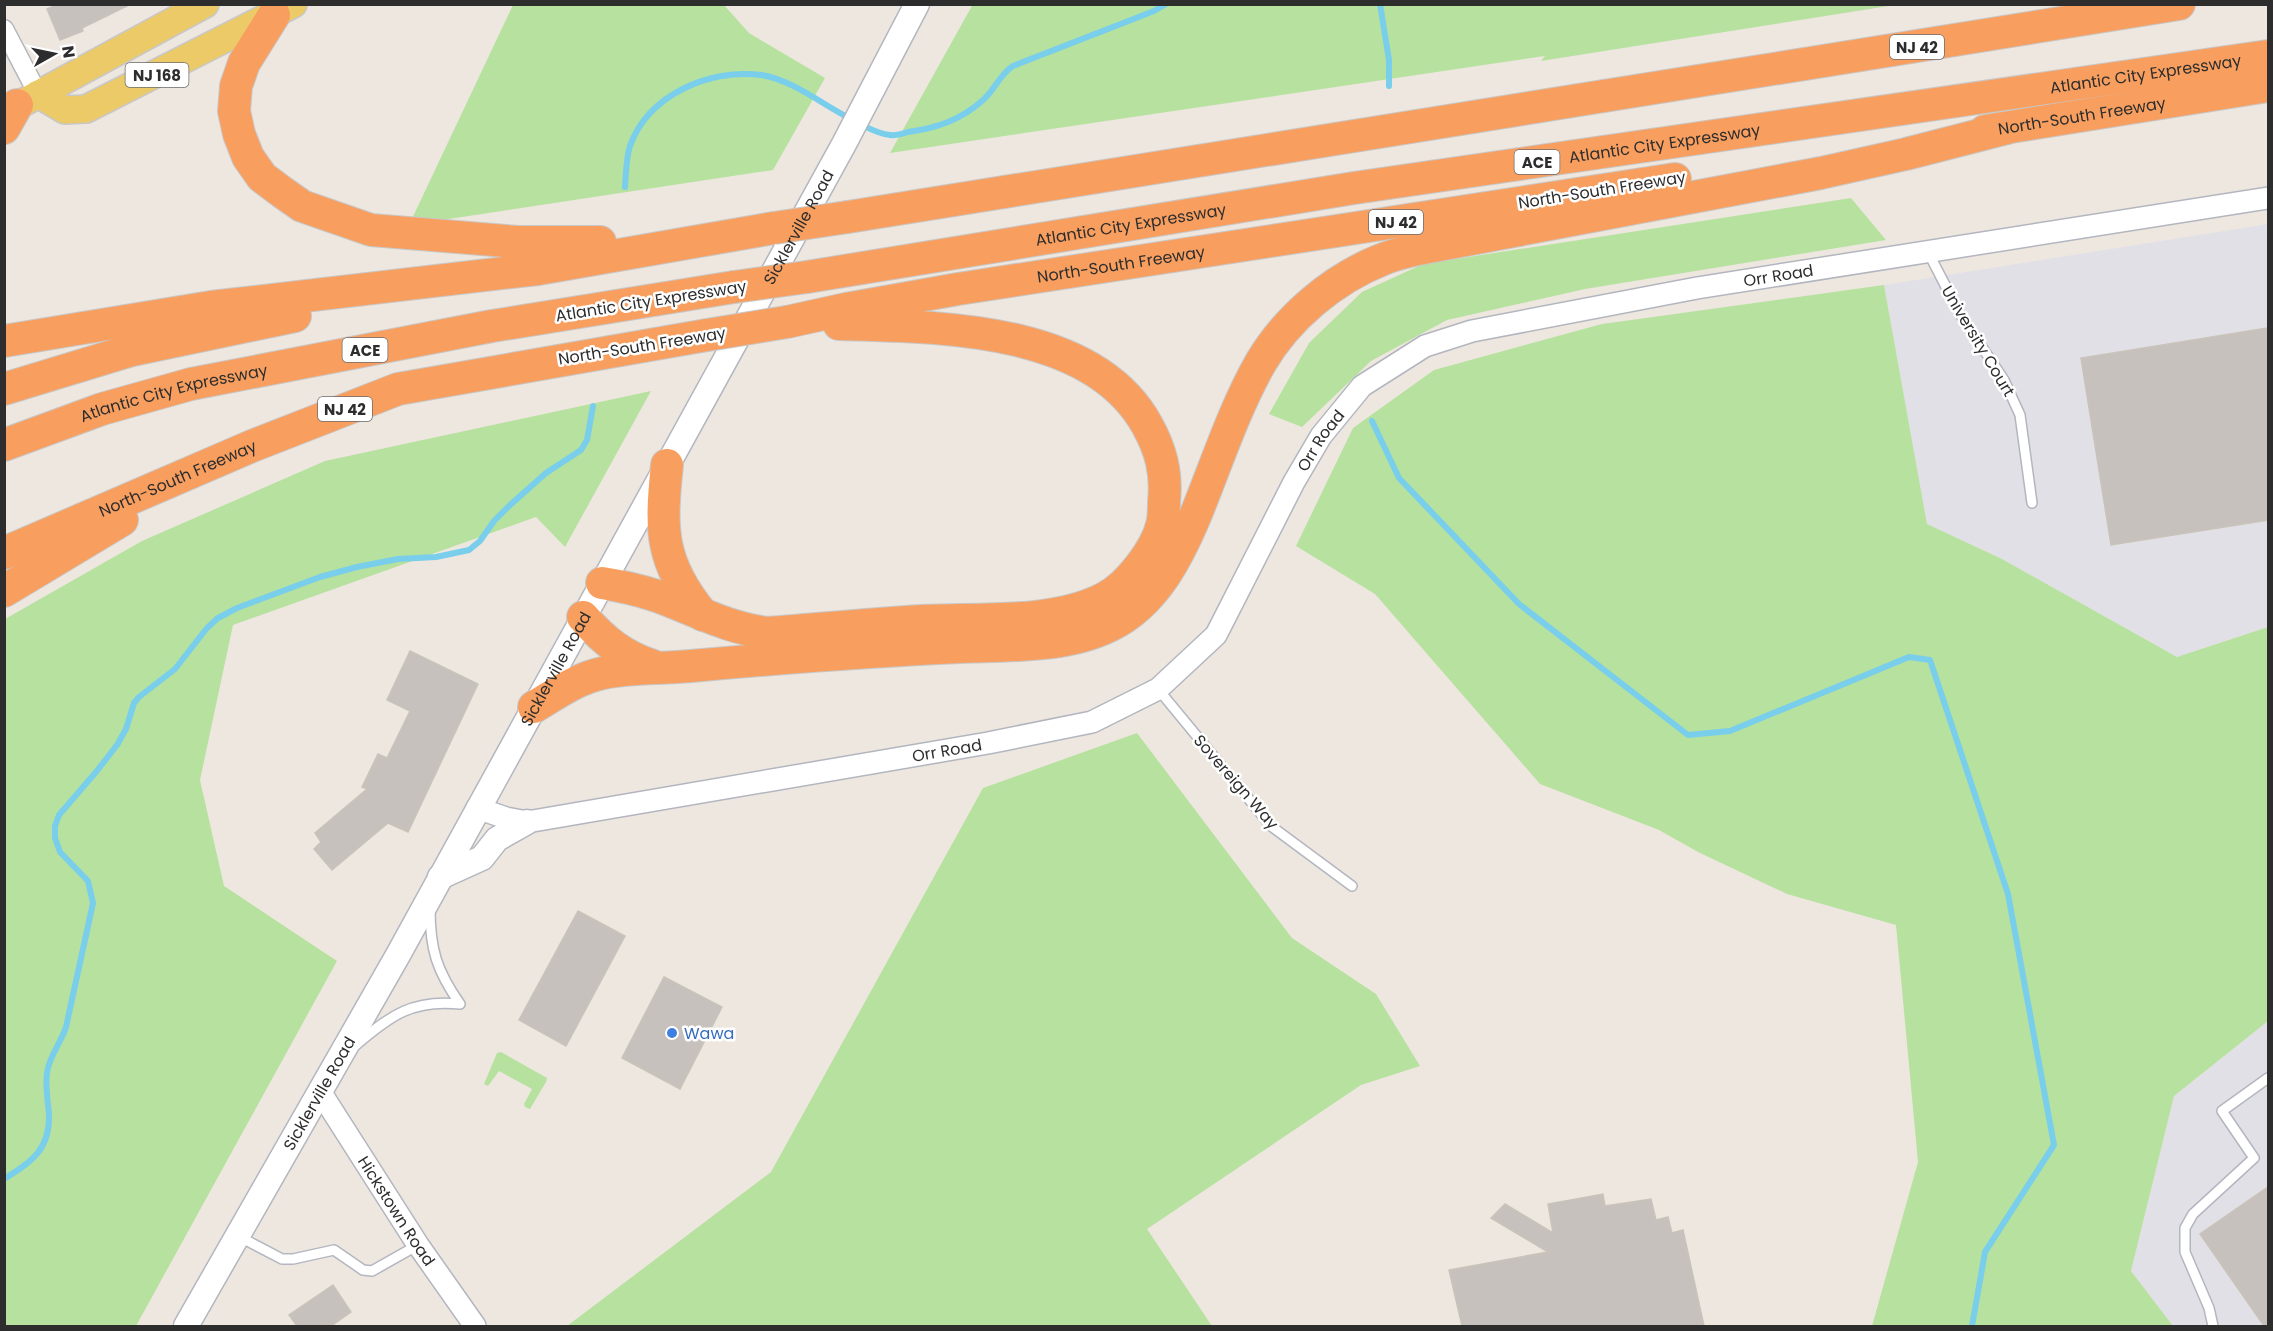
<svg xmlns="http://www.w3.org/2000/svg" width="2273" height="1331" viewBox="0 0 2273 1331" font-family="Poppins,sans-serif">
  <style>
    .industrial { fill: #e2e0e7 }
    .green { fill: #b7e19f }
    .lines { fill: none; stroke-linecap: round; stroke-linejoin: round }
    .stream { stroke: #78ceeb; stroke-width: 6 }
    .building { fill: #c6c1bc; stroke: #c9c3b9; stroke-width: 1.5 }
    .service-casing { stroke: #b3b6bf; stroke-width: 12 }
    .minor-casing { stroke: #b3b6bf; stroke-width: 21 }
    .tertiary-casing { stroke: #b3b6bf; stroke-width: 24 }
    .secondary-casing { stroke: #b3b6bf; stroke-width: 27 }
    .primary-casing { stroke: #c8c8c8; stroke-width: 30 }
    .motorway-casing { stroke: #c8c8c8; stroke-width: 34 }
    .service { stroke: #fff; stroke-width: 9 }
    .minor { stroke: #fff; stroke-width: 18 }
    .tertiary { stroke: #fff; stroke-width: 21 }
    .secondary { stroke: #fff; stroke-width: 24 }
    .primary { stroke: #ecca67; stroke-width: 27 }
    .motorway { stroke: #f89f60; stroke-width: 32 }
    .motorway-bridge-casing { stroke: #c8c8c8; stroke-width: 34; stroke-linecap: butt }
    .motorway-bridge { stroke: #f89f60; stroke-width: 32 }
    .shop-dot { fill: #3f7fe0; stroke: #fff; stroke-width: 2 }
    .labels { text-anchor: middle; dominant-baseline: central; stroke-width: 5; stroke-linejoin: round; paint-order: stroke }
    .shield { fill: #fff; stroke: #6c6c6c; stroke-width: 1.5 }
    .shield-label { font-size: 15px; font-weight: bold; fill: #2d2d2d }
    .street-label { font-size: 16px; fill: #2d2d2d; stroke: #fff }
    .shop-label { font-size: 16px; fill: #366cbe; stroke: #fff; text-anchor: start }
  </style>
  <rect width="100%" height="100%" fill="#eee7e0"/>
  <path class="industrial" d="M 2268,224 L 2268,627 L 2177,657 L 2002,559 L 1927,524 L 1884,285 Z
    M 2268,1021 L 2268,1326 L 2173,1326 L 2131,1271 L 2174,1096 Z"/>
  <path class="green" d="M 973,4 L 1895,4 L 1895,5 L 1541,61 L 1545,56 L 890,153 Z
    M 513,5 L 724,5 L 749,33 L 825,78 L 773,170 L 409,225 Z
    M 1851,198 L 1886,240 L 1585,289 L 1447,320 L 1371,361 L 1302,427 L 1269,414 L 1309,343 L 1362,292 L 1423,264 Z
    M 1884,285 L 1927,524 L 2002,559 L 2177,657 L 2268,627 L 2268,1021 L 2174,1096 L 2131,1271 L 2173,1326 L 1872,1326 L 1918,1162 L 1896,925 L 1787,894 L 1698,852 L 1659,830 L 1540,784 L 1375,594 L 1296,546 L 1353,428 L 1434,370 L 1602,324 Z
    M 651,391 L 565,547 L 536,517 L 233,625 L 200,780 L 224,886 L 337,961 L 136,1326 L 5,1326 L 5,619 L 142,541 L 325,461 Z
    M 1137,733 L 1292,938 L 1376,994 L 1420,1066 L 1361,1085 L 1147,1229 L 1212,1326 L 567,1326 L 771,1172 L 983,788 Z
    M 501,1052 L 547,1078 L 546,1082 L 530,1109 L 525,1107 L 524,1104 L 532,1089 L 499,1071 L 488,1086 L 484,1084 L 497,1053 Z"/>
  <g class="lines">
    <path class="stream" d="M 1380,4 L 1389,60 L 1389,86
      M 860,124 C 870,129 879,134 890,135 C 896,136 902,134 908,132 C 937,128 961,120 983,100 C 995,90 999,75 1013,66 L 1154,11 L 1166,4
      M 625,187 C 626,174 626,158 630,146 C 648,95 710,68 761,75 C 793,80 823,105 851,119
      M 1372,421 L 1399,478 L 1519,604 L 1688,735 L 1730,731 L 1909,657 L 1930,660 L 2008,894 L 2054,1145 L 1985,1252 L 1972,1326
      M 4,1179 C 31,1162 50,1150 49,1115 C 48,1101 45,1087 47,1073 C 49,1056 61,1043 66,1027 L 93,903 L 88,881 L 60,852 L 55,838 L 55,826 L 59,815 L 96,772 L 117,745 L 126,729 L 134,703 L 139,697 L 175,669 L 207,628 L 218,618 L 237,608 L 320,577 L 357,567 L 398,559 L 436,557 L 469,550 L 480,541 L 494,521 L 509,506 L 546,473 L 581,450 L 587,440 L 593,406"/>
  </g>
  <path class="building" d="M 59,4 L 131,4 L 82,28 L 83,31 L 60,40 L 47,9 Z
    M 2268,328 L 2268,520 L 2111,545 L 2081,358 Z
    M 410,651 L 478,684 L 408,832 L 388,823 L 332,870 L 314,849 L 321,842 L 315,833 L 367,789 L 362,787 L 378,754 L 387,758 L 410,711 L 387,700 Z
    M 578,911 L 625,936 L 566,1046 L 519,1020 Z
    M 664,977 L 722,1007 L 680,1089 L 622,1058 Z
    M 2268,1187 L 2268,1326 L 2264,1326 L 2200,1234 Z
    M 1603,1194 L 1605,1206 L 1651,1199 L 1656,1220 L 1668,1217 L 1672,1233 L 1683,1230 L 1704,1326 L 1462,1326 L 1449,1270 L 1548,1252 L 1491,1218 L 1505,1204 L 1553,1233 L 1548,1204 Z
    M 333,1285 L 351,1312 L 331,1326 L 297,1326 L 289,1315 Z"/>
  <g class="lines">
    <g class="service-casing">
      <path id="service" d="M 1928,252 L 1960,314 L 2004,380 L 2020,415 L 2032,503
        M 1158,689 L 1271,826 L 1352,886
        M 430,909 C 430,950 437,971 460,1004
        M 356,1045 C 391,1015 413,999 460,1004
        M 238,1236 L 282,1259 L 293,1259 L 334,1250 L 363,1270 L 372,1271 L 418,1245
        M 2213,1326 L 2209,1308 L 2185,1252 L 2185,1228 L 2193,1214 L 2254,1158 L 2222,1111 L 2268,1078"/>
    </g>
    <g class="minor-casing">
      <path id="minor" d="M 4,29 L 38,94"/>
    </g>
    <g class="tertiary-casing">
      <g id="tertiary">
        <path id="s1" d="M 477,808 L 506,818 L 527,822 L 988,743 L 1092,722 L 1158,689 L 1216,635 L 1294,482 L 1321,436 L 1362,386 L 1425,346 L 1472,331 L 1697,288 L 2268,198"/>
        <path id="s2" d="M 321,1093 L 418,1245 L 475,1326"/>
      </g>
    </g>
    <g class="secondary-casing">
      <g id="secondary">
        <path d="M 440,877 L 482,858 L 497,839 L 527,822"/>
        <path id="s3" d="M 186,1326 L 398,955 L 844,144 L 917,4"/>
      </g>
    </g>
    <g class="primary-casing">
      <path id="primary" d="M 38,94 L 65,110 L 86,109 L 293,4
        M 26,101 L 205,4"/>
    </g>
    <g class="motorway-casing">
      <g id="motorway">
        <path d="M 274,15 L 244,63 L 236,86 L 234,111 L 239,134 L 248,157 L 262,177 L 282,192 L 302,206 L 371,230 L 518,242 L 600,242"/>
        <path d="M 4,128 L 17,105"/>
        <path id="s4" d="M 1985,131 L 2268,86"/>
        <path d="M 848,217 L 2179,4"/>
        <path id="s5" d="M 807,277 L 1354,188 L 2268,56"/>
        <path id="s6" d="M 787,322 L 846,309 L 958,289 L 1675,179"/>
        <path d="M 4,341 L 211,307 L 538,269 L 774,228"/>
        <path d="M 4,389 L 132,350 L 295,316"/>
        <path id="s7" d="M 4,445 L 102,409 L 191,384 L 492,326 L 734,287"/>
        <path d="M 667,465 C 660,529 660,563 703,615"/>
        <path id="s8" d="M 4,553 L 252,446 L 398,389 L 707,335"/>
        <path d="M 602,583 C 621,586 639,590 657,596 C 695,610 729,629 769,633 C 820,629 871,624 922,621 C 979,618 1054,625 1105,598 C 1128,586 1156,550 1162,525 C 1164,518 1164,510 1164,502 C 1167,473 1161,450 1147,425 C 1093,326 937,327 839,324"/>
        <path d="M 4,591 L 122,520"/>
        <path d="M 583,617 C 604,641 623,656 653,666"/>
        <path d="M 534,707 C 556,694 578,678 603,673 C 632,667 662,669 691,666 C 780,658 870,651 960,647 C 1009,645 1066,648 1111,625 C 1155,603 1178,557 1196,514 C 1216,465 1235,407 1261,362 C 1287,318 1333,279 1381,260 C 1392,255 1405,252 1418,249 L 1821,173 L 1906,154 L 2007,128"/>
      </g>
    </g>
    <use href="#service" class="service"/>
    <use href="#minor" class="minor"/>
    <use href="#tertiary" class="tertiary"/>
    <use href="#secondary" class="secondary"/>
    <use href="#primary" class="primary"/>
    <use href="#motorway" class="motorway"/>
    <g class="motorway-bridge-casing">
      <path id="motorway-bridge" d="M 774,228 L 848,217
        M 734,287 L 807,277
        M 707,335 L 787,322"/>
    </g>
    <use href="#motorway-bridge" class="motorway-bridge"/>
  </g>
  <circle class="shop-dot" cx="672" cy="1033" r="6"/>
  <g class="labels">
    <g class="shield">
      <rect x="1890" y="35" width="54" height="24" rx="4.5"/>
      <rect x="125.5" y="63" width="63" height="24" rx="4.5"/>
      <rect x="1514.5" y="150" width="45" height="24" rx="4.5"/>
      <rect x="1369" y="210" width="54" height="24" rx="4.5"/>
      <rect x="342.5" y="338" width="45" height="24" rx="4.5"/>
      <rect x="318" y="397" width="54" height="24" rx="4.5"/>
    </g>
    <g class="shield-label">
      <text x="1917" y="47">NJ 42</text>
      <text x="157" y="75">NJ 168</text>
      <text x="1537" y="162">ACE</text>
      <text x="1396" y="222">NJ 42</text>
      <text x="365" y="350">ACE</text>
      <text x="345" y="409">NJ 42</text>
    </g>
    <g class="street-label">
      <text stroke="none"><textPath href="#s5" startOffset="1354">Atlantic City Expressway</textPath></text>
      <text stroke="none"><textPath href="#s4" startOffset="98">North-South Freeway</textPath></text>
      <text stroke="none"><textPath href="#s5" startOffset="868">Atlantic City Expressway</textPath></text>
      <text transform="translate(1602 190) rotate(-9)">North-South Freeway</text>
      <text stroke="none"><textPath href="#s5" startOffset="328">Atlantic City Expressway</textPath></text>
      <text stroke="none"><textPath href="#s3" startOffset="1258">Sicklerville Road</textPath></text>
      <text stroke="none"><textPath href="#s6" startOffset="339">North-South Freeway</textPath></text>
      <text stroke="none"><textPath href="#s1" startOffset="1504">Orr Road</textPath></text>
      <text transform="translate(651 301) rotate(-9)">Atlantic City Expressway</text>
      <text transform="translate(1978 341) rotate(59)">University Court</text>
      <text transform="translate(642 346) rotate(-9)">North-South Freeway</text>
      <text stroke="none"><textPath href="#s7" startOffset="178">Atlantic City Expressway</textPath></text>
      <text stroke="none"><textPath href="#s1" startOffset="1000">Orr Road</textPath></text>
      <text stroke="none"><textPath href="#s8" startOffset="189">North-South Freeway</textPath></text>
      <text stroke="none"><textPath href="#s3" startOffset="754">Sicklerville Road</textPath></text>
      <text stroke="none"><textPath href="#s1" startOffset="478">Orr Road</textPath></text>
      <text transform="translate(1236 782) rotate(49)">Sovereign Way</text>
      <text stroke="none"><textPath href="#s3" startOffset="268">Sicklerville Road</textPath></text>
      <text stroke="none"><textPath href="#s2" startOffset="140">Hickstown Road</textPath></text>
    </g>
    <g class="shop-label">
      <text x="684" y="1033">Wawa</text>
    </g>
  </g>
  <rect width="2273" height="1331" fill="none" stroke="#2d2d2d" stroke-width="12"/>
  <g transform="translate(54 54) rotate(81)" stroke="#ffffff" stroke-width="4.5" paint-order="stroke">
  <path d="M0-4.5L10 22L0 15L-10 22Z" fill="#2d2d2d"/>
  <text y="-9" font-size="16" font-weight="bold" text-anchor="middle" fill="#2d2d2d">N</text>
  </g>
</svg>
